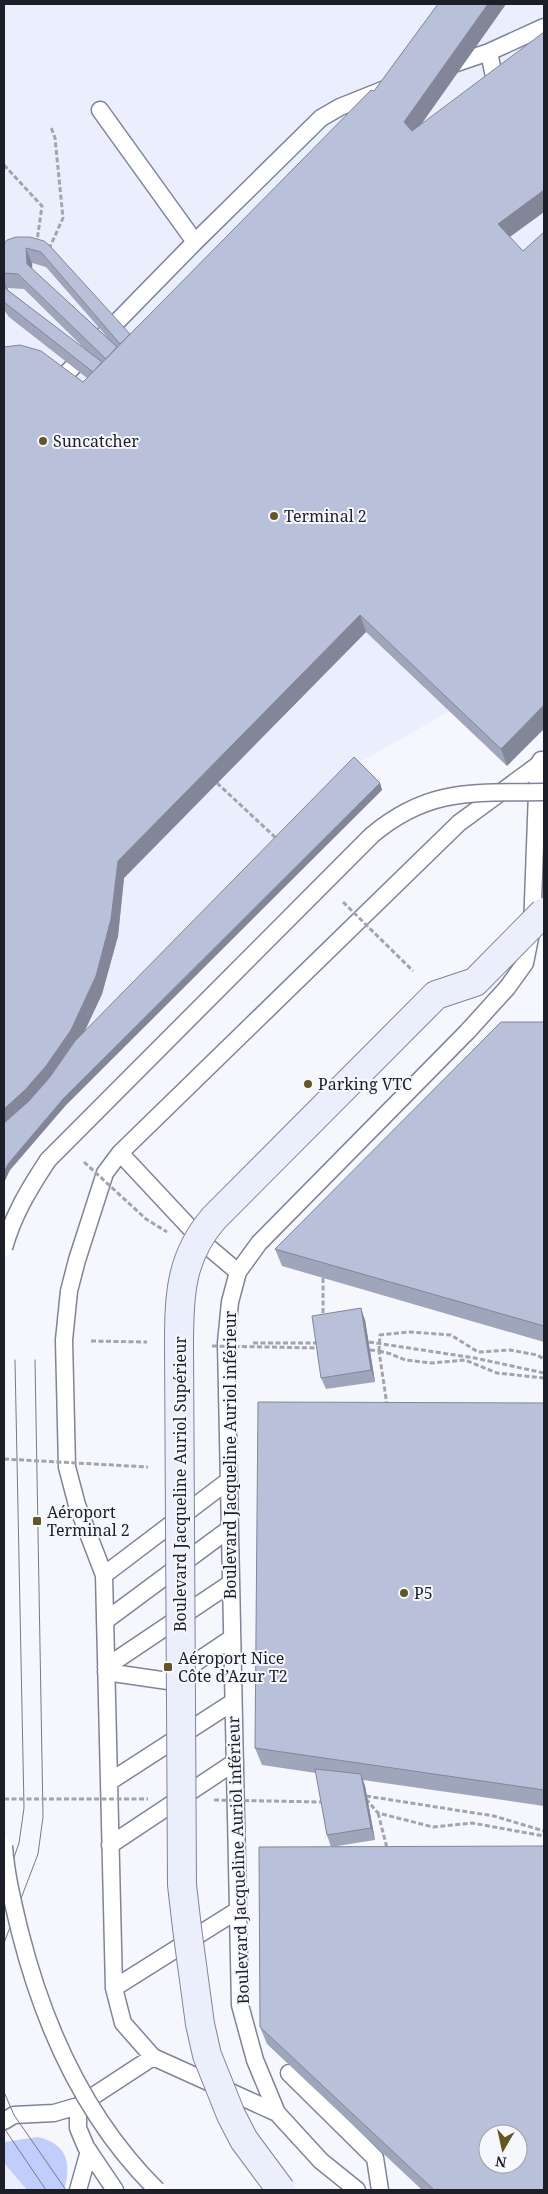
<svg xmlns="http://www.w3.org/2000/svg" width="548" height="2194" viewBox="0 0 548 2194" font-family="'Noto Serif',serif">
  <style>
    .built { fill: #ebeffd }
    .green { fill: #c1cdfb }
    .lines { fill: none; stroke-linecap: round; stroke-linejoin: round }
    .lane-casing { stroke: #7e849c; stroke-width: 19 }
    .path { stroke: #a3a5ac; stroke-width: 3; stroke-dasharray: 5 2.5; stroke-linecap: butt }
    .lane { stroke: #fff; stroke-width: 16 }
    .tram { stroke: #787a82; stroke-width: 1 }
    .lane-bridge-casing { stroke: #7e849c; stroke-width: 19; stroke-linecap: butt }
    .secondary-bridge-casing { stroke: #7e849c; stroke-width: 30; stroke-linecap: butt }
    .path-bridge { stroke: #a3a5ac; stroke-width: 3; stroke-dasharray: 5 2.5; stroke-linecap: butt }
    .lane-bridge { stroke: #fff; stroke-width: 16 }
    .secondary-bridge { stroke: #ebeefb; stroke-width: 28 }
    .wall { fill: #9fa5bb; fill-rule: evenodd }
    .shaded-wall { fill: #828698 }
    .building { fill: #b9c0d9; stroke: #828698; fill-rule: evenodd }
    .poi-dot { fill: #645623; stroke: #f5f7fc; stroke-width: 2 }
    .labels { text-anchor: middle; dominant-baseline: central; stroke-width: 4; stroke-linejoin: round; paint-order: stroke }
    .poi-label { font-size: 16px; fill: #1c1e28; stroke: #f5f7fc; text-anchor: start }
    .street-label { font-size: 16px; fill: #1c1e28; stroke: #f5f7fc }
  </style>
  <rect width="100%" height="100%" fill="#f5f7fc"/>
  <path class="built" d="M 4,4 L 544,4 L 544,637 L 507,678 L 357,764 L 4,1132 Z
    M 4,2163 L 27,2190 L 4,2190 Z"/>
  <path class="green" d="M 38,2137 C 67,2144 72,2163 64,2190 L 27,2190 L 4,2163 L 4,2142 Z"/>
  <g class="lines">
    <g class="lane-casing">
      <path id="lane" d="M 489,52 L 497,92
        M 445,67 L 489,52 L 544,27
        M 100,110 L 195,242
        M 60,380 L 195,242 L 321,118 L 340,107 L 385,89
        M 120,1153 L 206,1245 L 238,1272
        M 228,1481 L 104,1575 L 114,1988 L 123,2023 L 153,2057 L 277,2113
        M 104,1575 L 77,1505 L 67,1467 L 64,1340 L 69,1291 L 77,1260 L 105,1173 L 120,1153 L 459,823 L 538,765 L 541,760
        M 105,1621 L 229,1529
        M 106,1667 L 231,1583
        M 106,1672 L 168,1681 L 232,1638
        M 109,1782 L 233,1702
        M 110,1845 L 235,1762
        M 114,1988 L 238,1910
        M 289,2073 L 375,2158 L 380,2190
        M 78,2106 L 78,2128 L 86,2147 L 115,2190
        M 4,2121 L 14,2115 L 54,2113 L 78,2106 L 153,2057
        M 78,2190 L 89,2151
        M 357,2190 L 321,2161 L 277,2113 L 255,2060 L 240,2005 L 226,1343 L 230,1302 L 238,1272 L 259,1243 L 467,1032 L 507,988 L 525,963 L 532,928 L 538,765"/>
    </g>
    <path class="path" d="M 4,165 L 42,206 L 37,241
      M 49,249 L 63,218 L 55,138 L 51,127
      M 323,1278 L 323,1318
      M 91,1341 L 147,1342
      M 369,1342 L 475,1358 L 544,1373
      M 253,1343 L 318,1343
      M 370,1350 L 379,1351 L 387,1405
      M 379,1351 L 391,1354 L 405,1360 L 432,1363 L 465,1360 L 497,1373 L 544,1378
      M 366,1796 L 494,1816 L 544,1831
      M 366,1799 L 378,1813 L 433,1827 L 472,1823 L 544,1836
      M 378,1813 L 387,1848"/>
    <use href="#lane" class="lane"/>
    <path class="tram" d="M 4,1886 L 19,1843 L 24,1808 L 15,1360
      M 4,1943 L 38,1854 L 43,1817 L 35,1360
      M 4,2092 L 14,2115 L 66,2190
      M 4,2128 L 46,2190"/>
    <g class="lane-bridge-casing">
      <path id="lane-bridge" d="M 4,1248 C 13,1215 29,1189 48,1160 L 372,835 C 429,787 475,793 544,792
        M 4,1846 C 6,1875 13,1903 20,1932 C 44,2027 86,2120 157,2190"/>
    </g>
    <g class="secondary-bridge-casing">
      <path id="secondary-bridge" d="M 281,2190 L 244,2140 L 231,2115 L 207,2055 L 200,2024 L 187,1928 L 182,1885 L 179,1346 C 179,1296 180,1257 214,1218 L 436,995 L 475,982 L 544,912"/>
    </g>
    <path class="path-bridge" d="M 217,783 L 277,839
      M 343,902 L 413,971
      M 84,1162 L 146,1219 L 167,1232
      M 212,1346 L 319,1348
      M 379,1351 L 380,1335 L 410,1332 L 451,1335 L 478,1352 L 510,1350 L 537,1355 L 544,1359
      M 4,1459 L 148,1467
      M 4,1799 L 148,1799
      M 214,1800 L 323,1802"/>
    <use href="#lane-bridge" class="lane-bridge"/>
    <use href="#secondary-bridge" class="secondary-bridge"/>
  </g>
  <path class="wall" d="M 438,4 L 506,4 L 421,124 L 544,212 L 510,237 L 507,766 L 366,632 L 124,878 L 118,936 L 102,994 L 85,1031 L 380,783 L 382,790 L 66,1105 L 10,1170 L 83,382 L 87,378 L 9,317 L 4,310 L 4,244 L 30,237 L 130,334 L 374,91 ZM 32,263 L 46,267 L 107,337 L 32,269 ZM 8,288 L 24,289 L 87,351 L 8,290 Z
    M 544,1022 L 544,1342 L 282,1266 L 275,1249 Z
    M 365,1320 L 375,1382 L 326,1389 L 321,1378 Z
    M 544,1403 L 544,1806 L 363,1780 L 365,1786 L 375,1840 L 331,1847 L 327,1835 L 316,1773 L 262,1765 L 255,1748 Z
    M 260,2027 L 544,2190 L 422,2190 L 267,2044 Z"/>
  <path class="shaded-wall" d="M 488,4 L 506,4 L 411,139 L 404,122 Z
    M 544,190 L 544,212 L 504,241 L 498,224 Z
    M 26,248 L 32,263 L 33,279 L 27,264 Z
    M 360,615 L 366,632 L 124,878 L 118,936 L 102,994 L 77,1047 L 4,1132 L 4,1109 L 118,861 Z
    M 544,705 L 544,729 L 507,766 L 501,749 Z
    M 380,783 L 382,790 L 66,1105 L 10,1170 L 4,1183 L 4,1172 L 8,1164 L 63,1099 Z
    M 361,1308 L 365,1320 L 375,1382 L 371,1370 Z
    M 361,1774 L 365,1786 L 375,1840 L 371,1828 Z"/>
  <path class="building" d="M 438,4 L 488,4 L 404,122 L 412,131 L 544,32 L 544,190 L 498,224 L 523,251 L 544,232 L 544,705 L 501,749 L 360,615 L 118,861 L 111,919 L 96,976 L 71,1030 L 46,1066 L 25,1090 L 4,1109 L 4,347 L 20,345 L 41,351 L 83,382 L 371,90 L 374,91 Z
    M 16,237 L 30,237 L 44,241 L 50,246 L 130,334 L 120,344 L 41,252 L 26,248 L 27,264 L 117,347 L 106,359 L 18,274 L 4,273 L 4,244 L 7,240 Z
    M 4,279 L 6,289 L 102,362 L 93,372 L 4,302 Z
    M 354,757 L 380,783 L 63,1099 L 8,1164 L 4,1172 L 4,1123 L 29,1101 L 50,1077 L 75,1041 Z
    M 501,1022 L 544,1022 L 544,1326 L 275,1249 Z
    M 361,1308 L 371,1370 L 321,1378 L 312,1316 Z
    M 258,1402 L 544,1403 L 544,1790 L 255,1748 Z
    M 315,1769 L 361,1774 L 371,1828 L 327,1835 Z
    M 544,1846 L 544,2190 L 434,2190 L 260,2027 L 259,1847 ZM 488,2134 L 518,2134 L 518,2164 L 488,2164 Z"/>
  <g class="poi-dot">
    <circle cx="43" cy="441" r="5"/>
    <circle cx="274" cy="516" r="5"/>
    <circle cx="308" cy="1084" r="5"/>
    <rect x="32" y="1516" width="10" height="10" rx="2.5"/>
    <circle cx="404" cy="1593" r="5"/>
    <rect x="163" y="1662" width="10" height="10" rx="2.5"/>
  </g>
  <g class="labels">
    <g class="poi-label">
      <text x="53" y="441">Suncatcher</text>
      <text x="284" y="516">Terminal 2</text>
      <text x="318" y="1084">Parking VTC</text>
      <text x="47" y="1512">Aéroport<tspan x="47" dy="18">Terminal 2</tspan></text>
      <text x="414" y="1593">P5</text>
      <text x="178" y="1658">Aéroport Nice<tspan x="178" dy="18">Côte d’Azur T2</tspan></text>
    </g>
    <g class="street-label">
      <text transform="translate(230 1455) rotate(-90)">Boulevard Jacqueline Auriol inférieur</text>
      <text transform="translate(180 1484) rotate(-90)">Boulevard Jacqueline Auriol Supérieur</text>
      <text transform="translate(238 1860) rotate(-92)">Boulevard Jacqueline Auriol inférieur</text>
    </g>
  </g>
  <rect width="548" height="2194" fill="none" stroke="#1c1e28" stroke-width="10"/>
  <g transform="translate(503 2149) rotate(189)"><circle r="24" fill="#f5f7fc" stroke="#9ea0a7"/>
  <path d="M0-4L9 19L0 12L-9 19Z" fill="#645623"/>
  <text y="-8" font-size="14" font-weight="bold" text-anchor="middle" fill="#1c1e28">N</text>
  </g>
</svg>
